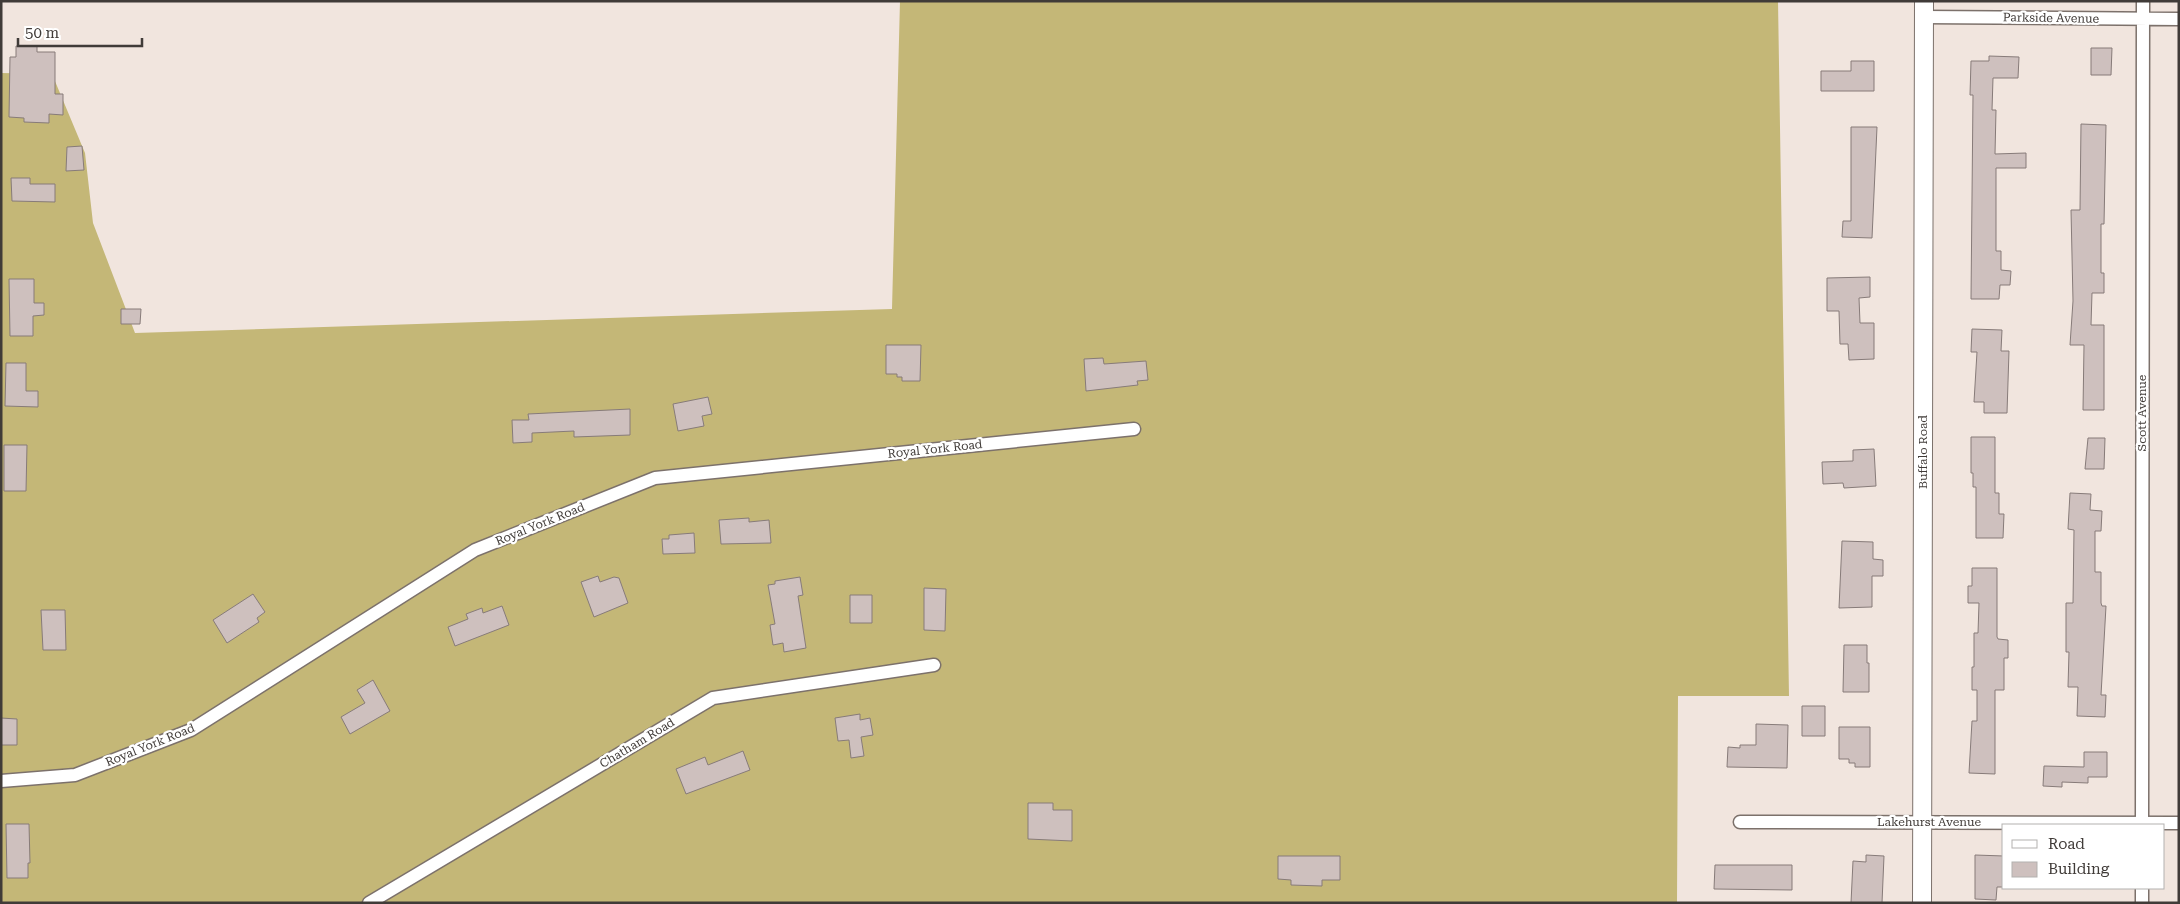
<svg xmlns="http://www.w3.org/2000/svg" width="2180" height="904" viewBox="0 0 2180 904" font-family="'Roboto Serif',serif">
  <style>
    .forest { fill: #c4b777 }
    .building { fill: #cec0be; stroke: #877b79 }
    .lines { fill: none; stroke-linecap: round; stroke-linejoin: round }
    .street-casing { stroke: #7c716b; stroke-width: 15 }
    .secondary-casing { stroke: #7c716b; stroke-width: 20 }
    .street { stroke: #fff; stroke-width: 12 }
    .secondary { stroke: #fff; stroke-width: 18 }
    .labels { text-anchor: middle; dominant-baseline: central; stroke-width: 4.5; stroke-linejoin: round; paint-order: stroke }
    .street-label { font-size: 12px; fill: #403b38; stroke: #fff }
  </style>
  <rect width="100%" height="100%" fill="#f1e5de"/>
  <path class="forest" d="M 900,1 L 1778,1 L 1789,696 L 1678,696 L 1677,903 L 1,903 L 1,73 L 52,74 L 85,153 L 93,223 L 135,333 L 892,309 Z"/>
  <path class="building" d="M 16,46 L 37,46 L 37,52 L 55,52 L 55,94 L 63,94 L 63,115 L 49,114 L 49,123 L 24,122 L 24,118 L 9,117 L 10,57 L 16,57 Z
    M 2091,48 L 2112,48 L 2111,75 L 2091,75 Z
    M 1989,56 L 2019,57 L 2018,78 L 1993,78 L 1992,110 L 1996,110 L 1995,154 L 2026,153 L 2026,168 L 1996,168 L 1996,251 L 2001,251 L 2001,270 L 2011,271 L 2010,285 L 2000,285 L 1999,299 L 1971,299 L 1973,95 L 1970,95 L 1971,61 L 1989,61 Z
    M 1851,61 L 1874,61 L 1874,91 L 1821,91 L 1821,71 L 1851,71 Z
    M 2081,124 L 2106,125 L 2104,224 L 2101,224 L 2101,273 L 2104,273 L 2104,293 L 2092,293 L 2091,325 L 2104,325 L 2104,410 L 2083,410 L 2084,345 L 2070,345 L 2073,301 L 2071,210 L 2080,210 Z
    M 1851,127 L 1877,127 L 1872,238 L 1842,237 L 1843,221 L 1851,221 Z
    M 82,146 L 84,170 L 66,171 L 67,147 Z
    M 11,178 L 30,178 L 30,184 L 55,184 L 55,202 L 12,201 Z
    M 1870,277 L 1870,297 L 1859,298 L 1860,323 L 1874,323 L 1874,359 L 1849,360 L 1848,344 L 1840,344 L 1839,311 L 1827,311 L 1827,278 Z
    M 9,279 L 34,279 L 34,303 L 44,303 L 44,315 L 33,316 L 33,336 L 10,336 Z
    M 121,309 L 141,309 L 140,324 L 121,324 Z
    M 1972,329 L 2002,330 L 2001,351 L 2009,351 L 2007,413 L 1984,413 L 1984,402 L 1974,402 L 1977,352 L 1971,352 Z
    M 886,345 L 921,345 L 920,381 L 902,381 L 902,377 L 897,377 L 897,374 L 886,374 Z
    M 1103,358 L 1104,364 L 1146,361 L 1148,380 L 1137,381 L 1138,385 L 1086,391 L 1084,359 Z
    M 6,363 L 26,363 L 26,391 L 38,391 L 38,407 L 5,406 Z
    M 708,397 L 712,414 L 702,416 L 704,426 L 678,431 L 673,404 Z
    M 630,409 L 630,435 L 574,437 L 574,431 L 532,433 L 532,442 L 513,443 L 512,420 L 529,420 L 528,414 Z
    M 1971,437 L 1995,437 L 1995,493 L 1999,493 L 1999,514 L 2004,514 L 2003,538 L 1976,538 L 1976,487 L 1973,487 L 1973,473 L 1971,473 Z
    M 2088,438 L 2105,438 L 2104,469 L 2085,469 Z
    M 4,445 L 27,445 L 26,491 L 4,491 Z
    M 1874,449 L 1876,486 L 1844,488 L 1843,483 L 1823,484 L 1822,462 L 1853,461 L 1853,450 Z
    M 2070,493 L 2091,494 L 2090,510 L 2102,511 L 2101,531 L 2095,531 L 2095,572 L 2101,572 L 2101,603 L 2102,606 L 2106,606 L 2101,695 L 2106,695 L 2105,717 L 2077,716 L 2078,687 L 2068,687 L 2069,652 L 2066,652 L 2066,603 L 2073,603 L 2074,530 L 2068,529 Z
    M 749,518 L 749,522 L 769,520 L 771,543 L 721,544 L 719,520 Z
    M 694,533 L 695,553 L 663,554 L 662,539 L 669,539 L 669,535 Z
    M 1842,541 L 1873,542 L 1873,559 L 1883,560 L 1883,576 L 1872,576 L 1872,607 L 1839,608 Z
    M 1972,568 L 1997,568 L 1997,637 L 1998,639 L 2008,640 L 2008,658 L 2004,658 L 2004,690 L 1995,690 L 1995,774 L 1969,773 L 1972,721 L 1977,721 L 1977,690 L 1972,690 L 1972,667 L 1974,667 L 1974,633 L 1978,633 L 1979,603 L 1968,603 L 1968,586 L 1972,586 Z
    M 598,576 L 600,582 L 614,577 L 619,578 L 628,603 L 594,617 L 581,582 Z
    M 800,577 L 803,595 L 798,596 L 806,648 L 784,652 L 783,643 L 773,645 L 770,625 L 775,624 L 768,585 L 775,584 L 775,581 Z
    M 924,588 L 946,589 L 945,631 L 924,630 Z
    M 253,594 L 265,612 L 257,618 L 259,622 L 227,643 L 213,620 Z
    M 850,595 L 872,595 L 872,623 L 850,623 Z
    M 502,606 L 509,625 L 455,646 L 448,627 L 468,619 L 466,614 L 482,608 L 483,613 Z
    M 41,610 L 65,610 L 66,650 L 43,650 Z
    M 1844,645 L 1867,645 L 1867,663 L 1869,663 L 1869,692 L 1843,692 Z
    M 373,680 L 390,711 L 350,734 L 341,717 L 365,703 L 357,690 Z
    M 1802,706 L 1825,706 L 1825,736 L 1802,736 Z
    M 860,714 L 860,720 L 870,718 L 873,735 L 861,737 L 864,756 L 851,758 L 849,740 L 838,741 L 835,718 Z
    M 1,718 L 17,719 L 17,745 L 1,745 Z
    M 1756,724 L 1788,725 L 1787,768 L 1727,767 L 1728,747 L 1740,748 L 1740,745 L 1756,745 Z
    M 1839,727 L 1870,727 L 1870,767 L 1855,767 L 1855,763 L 1849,763 L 1849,759 L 1839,759 Z
    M 743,751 L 750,770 L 686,794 L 676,769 L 705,757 L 708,765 Z
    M 2084,752 L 2107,752 L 2107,777 L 2088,777 L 2088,783 L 2062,782 L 2062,787 L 2043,786 L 2044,766 L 2084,767 Z
    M 1028,803 L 1053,803 L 1053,810 L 1072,810 L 1072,841 L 1028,839 Z
    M 6,824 L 29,824 L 30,863 L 28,863 L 28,878 L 7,878 Z
    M 1866,855 L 1884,856 L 1882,903 L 1851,903 L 1853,861 L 1866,862 Z
    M 1975,855 L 2004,856 L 2004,887 L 1997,887 L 1996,900 L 1975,899 Z
    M 1278,856 L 1340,856 L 1340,880 L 1322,880 L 1322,886 L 1291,885 L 1291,880 L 1278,879 Z
    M 1715,865 L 1792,865 L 1792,890 L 1714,889 Z"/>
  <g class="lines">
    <g class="street-casing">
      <path id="street" d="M 1923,17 L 2179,19
        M 1,781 L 75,775 L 191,730 L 475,550 L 655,478 L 1134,429
        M 1740,822 L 2179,823
        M 2142,825 L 2143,1
        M 2142,888 L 2142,903
        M 369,903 L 713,698 L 934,665"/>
    </g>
    <g class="secondary-casing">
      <path id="secondary" d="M 1922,903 L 1924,1"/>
    </g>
    <use href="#street" class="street"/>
    <use href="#secondary" class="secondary"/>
  </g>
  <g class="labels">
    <g class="street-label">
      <text transform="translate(2051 18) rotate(1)">Parkside Avenue</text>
      <text transform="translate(2142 413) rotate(-90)">Scott Avenue</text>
      <text transform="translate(935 449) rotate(-6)">Royal York Road</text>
      <text transform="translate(1923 452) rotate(-90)">Buffalo Road</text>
      <text transform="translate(540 524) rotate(-22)">Royal York Road</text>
      <text transform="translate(637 743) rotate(-31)">Chatham Road</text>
      <text transform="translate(150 745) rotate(-22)">Royal York Road</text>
      <text x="1929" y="822">Lakehurst Avenue</text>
    </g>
  </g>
  <rect width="2180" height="904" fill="none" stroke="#403b38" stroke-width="5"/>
  <rect x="2002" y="824" width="162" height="65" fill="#ffffff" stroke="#b3b1af"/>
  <rect x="2012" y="840" width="25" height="8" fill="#ffffff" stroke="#b3b1af"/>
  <text x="2048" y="849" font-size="15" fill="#403b38">Road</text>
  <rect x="2012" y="862" width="25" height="15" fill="#cec0be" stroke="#b3b1af"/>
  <text x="2048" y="874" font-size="15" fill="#403b38">Building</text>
  <path d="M18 38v8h124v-8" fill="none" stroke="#403b38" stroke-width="2.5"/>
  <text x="25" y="38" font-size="15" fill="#403b38" stroke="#ffffff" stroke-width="4" paint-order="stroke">50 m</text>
</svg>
